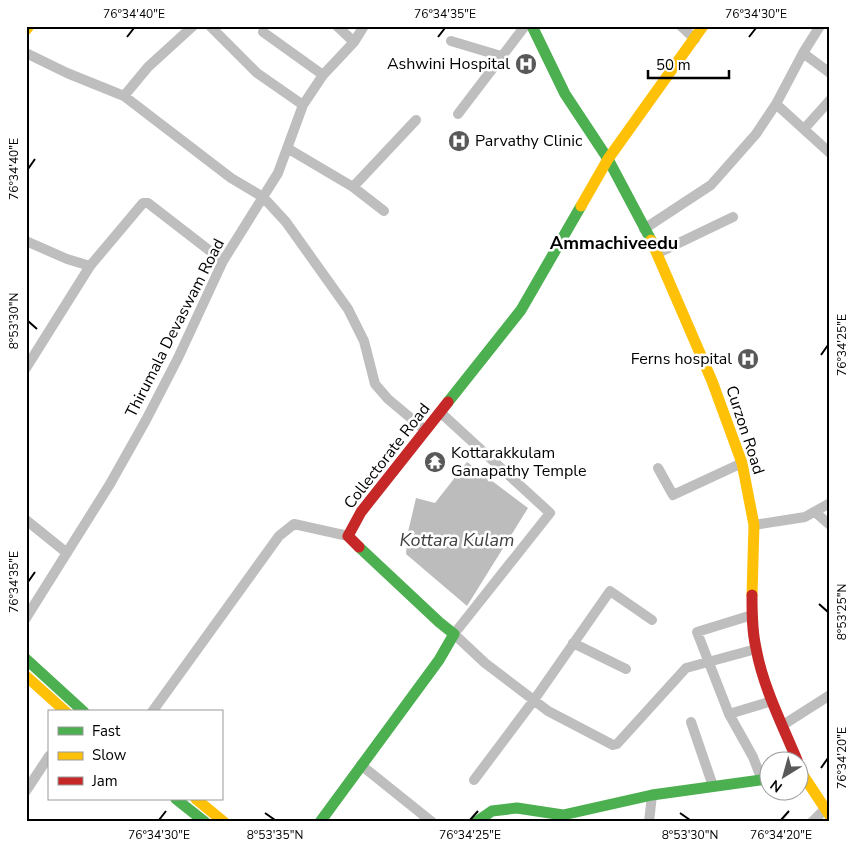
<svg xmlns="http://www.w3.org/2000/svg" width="856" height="848" viewBox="0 0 856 848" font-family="'Nunito Sans',sans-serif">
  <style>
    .water { fill: #bcbcbc }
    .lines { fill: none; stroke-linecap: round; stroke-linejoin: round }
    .street { stroke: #bebebe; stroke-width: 10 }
    .fast { stroke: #4caf50; stroke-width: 11 }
    .slow { stroke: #ffc107; stroke-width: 11 }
    .jam { stroke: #c62828; stroke-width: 11 }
    .ticks { fill: none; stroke: #000; stroke-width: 2 }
    .labels { text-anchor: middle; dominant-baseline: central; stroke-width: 5; stroke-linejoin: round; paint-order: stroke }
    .poi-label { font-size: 16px; fill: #000; stroke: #fff; text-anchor: end }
    .street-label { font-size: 16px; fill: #000; stroke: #fff }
    .neighbourhood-label { font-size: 18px; font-weight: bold; fill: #000; stroke: #fff }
    .water-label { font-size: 18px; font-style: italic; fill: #404040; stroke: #fff }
    .neatline { fill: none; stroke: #000; stroke-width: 2 }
    .ticks-label { font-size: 12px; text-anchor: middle; fill: #000 }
  </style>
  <rect width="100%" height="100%" fill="#fff"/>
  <path class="water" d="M 467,462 L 528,508 L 467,606 L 406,554 L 408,532 L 416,498 L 435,503 Z"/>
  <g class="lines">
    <path class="street" d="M 210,26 L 257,73 L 303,105
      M 337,26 L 354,42
      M 681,26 L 695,39
      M 263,32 L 323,75
      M 451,41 L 501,56
      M 26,53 L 67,73 L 124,96 L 231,178 L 263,197 L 286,222 L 348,309 L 364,341 L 375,384 L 388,399 L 425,430
      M 803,53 L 830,73
      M 124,96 L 148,67 L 193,26
      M 776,104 L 830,153
      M 458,114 L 525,26
      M 804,129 L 830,100
      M 287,148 L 353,187 L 384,211
      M 353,187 L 416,120
      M 644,229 L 711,185 L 756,134 L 776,104 L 803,53 L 820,26
      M 26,241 L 67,259 L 90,266
      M 658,253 L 733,217
      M 26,368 L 90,266 L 143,203 L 148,203 L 223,261
      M 441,413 L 550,513 L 454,634 L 485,663 L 548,711 L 613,745 L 617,744 L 686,668 L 756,649
      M 658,468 L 673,495 L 742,463
      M 815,512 L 830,525
      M 26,520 L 67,553
      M 754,525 L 805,517 L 830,503
      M 752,615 L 697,632 L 729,714 L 753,757 L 762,780
      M 26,618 L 110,484 L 146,420 L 178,358 L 223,261 L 278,173 L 303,105 L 323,75 L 354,42 L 364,26
      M 573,643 L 626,669
      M 152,712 L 279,536 L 294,524 L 348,536
      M 729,714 L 772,701
      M 691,722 L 713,786
      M 783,725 L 830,695
      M 361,765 L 432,822
      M 474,780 L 534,700 L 610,591 L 652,620
      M 26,791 L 49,756
      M 649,822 L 652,795
      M 812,822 L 825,809"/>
    <path class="fast" d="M 532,26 L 565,94 L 608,159 L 651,240
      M 448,402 L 521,310 L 581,206
      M 26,659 L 84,712
      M 176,799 L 205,822
      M 320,822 L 439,660 L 454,634 L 439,622 L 359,547
      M 476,822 L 492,811 L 517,808 L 563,815 L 652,795 L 768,779"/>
    <path class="slow" d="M 26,30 L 29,26
      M 581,206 L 608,159 L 703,26
      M 651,240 L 712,381 L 742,463 L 754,525 L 752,595
      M 26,676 L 66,712
      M 798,764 L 803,775 L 830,816
      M 196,799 L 224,822"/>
    <path class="jam" d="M 359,547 L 348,536 L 361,512 L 448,402
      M 752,595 C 752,613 752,631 756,648 C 763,687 782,724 797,760"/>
  </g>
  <path class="ticks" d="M 127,37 L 134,28M 438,37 L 445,28M 749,37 L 756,28M 28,169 L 35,159M 28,321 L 37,329M 821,355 L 828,345M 28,582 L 35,572M 819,604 L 828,612M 821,768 L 828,758M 265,813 L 275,820M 680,813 L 690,820M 159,820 L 166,811M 470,820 L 478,811M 781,820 L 789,811"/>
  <defs>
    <g id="hospital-disc" transform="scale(1.125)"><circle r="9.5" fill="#595959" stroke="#fff"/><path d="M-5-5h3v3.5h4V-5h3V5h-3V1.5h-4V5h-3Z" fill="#fff"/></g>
    <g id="temple-disc" transform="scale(1.125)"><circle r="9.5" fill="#595959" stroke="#fff"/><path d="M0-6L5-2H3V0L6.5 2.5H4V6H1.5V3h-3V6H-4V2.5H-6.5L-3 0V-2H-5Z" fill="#fff"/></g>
  </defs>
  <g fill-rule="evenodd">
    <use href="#hospital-disc" x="526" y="64"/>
    <use href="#hospital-disc" x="459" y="141"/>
    <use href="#hospital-disc" x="748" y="359"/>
    <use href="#temple-disc" x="435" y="462"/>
  </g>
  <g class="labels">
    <g class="poi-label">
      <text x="510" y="64">Ashwini Hospital</text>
      <text x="475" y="141" text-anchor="start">Parvathy Clinic</text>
      <text x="732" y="359">Ferns hospital</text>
      <text x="451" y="453" text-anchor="start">Kottarakkulam<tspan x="451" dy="18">Ganapathy Temple</tspan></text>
    </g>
    <g class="street-label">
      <text transform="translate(175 328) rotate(-63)">Thirumala Devaswam Road</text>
      <text transform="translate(745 430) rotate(72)">Curzon Road</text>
      <text transform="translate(387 456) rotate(-52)">Collectorate Road</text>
    </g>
    <g class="neighbourhood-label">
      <text x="614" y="243">Ammachiveedu</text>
    </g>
    <g class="water-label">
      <text x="457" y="540">Kottara Kulam</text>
    </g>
  </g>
  <rect width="856" height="848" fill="none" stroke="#ffffff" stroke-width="55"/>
  <rect x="48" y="710" width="175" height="90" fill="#ffffff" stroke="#999999"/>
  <rect x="58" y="727" width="25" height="8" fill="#4caf50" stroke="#999999"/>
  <text x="92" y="736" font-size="15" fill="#000000">Fast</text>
  <rect x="58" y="752" width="25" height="8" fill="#ffc107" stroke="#999999"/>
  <text x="92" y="760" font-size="15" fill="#000000">Slow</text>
  <rect x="58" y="777" width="25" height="8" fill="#c62828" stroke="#999999"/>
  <text x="92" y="786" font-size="15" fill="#000000">Jam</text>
  <g transform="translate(784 776) rotate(217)"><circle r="24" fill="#ffffff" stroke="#999999"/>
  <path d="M0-4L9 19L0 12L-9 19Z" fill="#595959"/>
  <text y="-8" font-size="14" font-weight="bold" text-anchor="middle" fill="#000000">N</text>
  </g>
  <path d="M648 70v8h81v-8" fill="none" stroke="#000000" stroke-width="2.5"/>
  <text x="656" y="70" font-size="15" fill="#000000" stroke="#ffffff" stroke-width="4" paint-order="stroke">50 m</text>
  <rect x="28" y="28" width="800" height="792" class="neatline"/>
  <g class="ticks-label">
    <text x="134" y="18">76°34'40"E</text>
    <text x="445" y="18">76°34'35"E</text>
    <text x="756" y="18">76°34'30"E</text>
    <text transform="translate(14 169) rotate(-90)" y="4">76°34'40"E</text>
    <text transform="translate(14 321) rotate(-90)" y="4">8°53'30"N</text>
    <text transform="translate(842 345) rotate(-90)" y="4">76°34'25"E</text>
    <text transform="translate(14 582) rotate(-90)" y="4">76°34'35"E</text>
    <text transform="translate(842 612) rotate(-90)" y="4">8°53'25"N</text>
    <text transform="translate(842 758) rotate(-90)" y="4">76°34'20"E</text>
    <text x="159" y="839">76°34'30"E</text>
    <text x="275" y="839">8°53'35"N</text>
    <text x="470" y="839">76°34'25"E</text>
    <text x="690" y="839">8°53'30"N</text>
    <text x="781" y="839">76°34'20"E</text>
  </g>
</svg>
